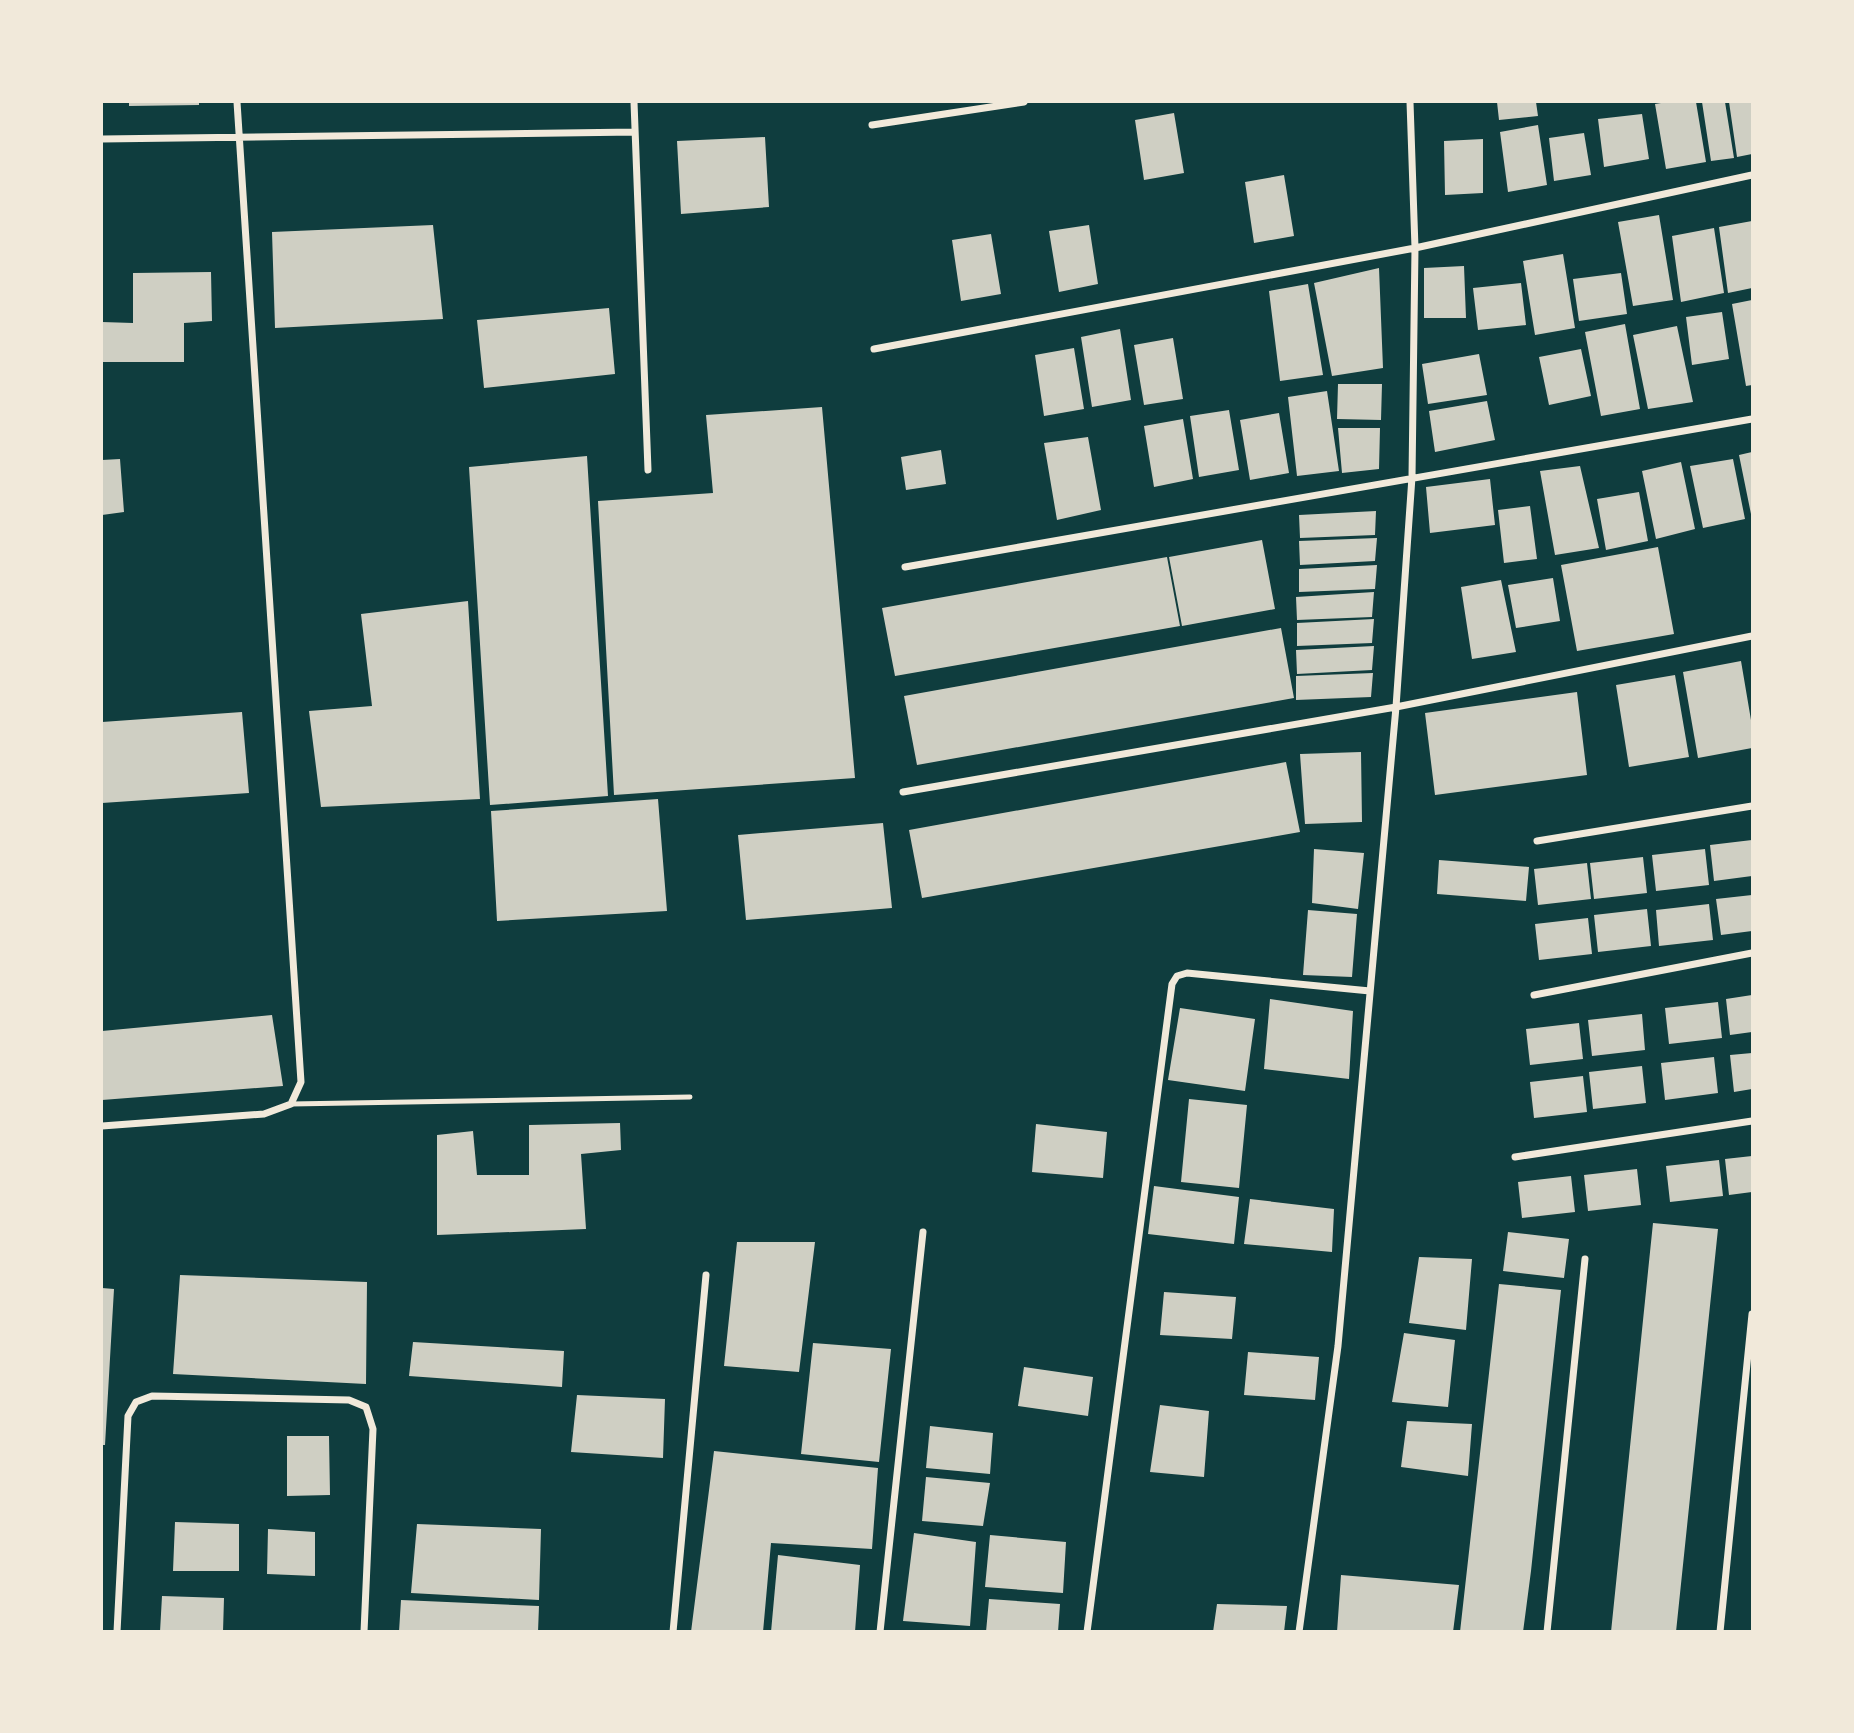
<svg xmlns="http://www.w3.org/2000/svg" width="1854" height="1733" viewBox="0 0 1854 1733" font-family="Mulish,sans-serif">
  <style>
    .building { fill: #cfcfc3 }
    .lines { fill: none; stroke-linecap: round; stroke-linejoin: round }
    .service { stroke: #f1e9da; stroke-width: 5 }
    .minor { stroke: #f1e9da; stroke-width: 7 }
  </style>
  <rect width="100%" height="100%" fill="#0f3d3e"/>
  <path class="building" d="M 129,102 L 199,102 L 199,105 L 129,106 Z
    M 1497,102 L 1536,102 L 1538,116 L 1499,120 Z
    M 1667,102 L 1696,102 L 1706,162 L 1666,169 L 1655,104 Z
    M 1702,102 L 1725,102 L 1734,158 L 1711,161 Z
    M 1729,102 L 1752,102 L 1752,154 L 1737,157 Z
    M 1174,113 L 1184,173 L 1144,180 L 1135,120 Z
    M 1642,114 L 1649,159 L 1604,167 L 1598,119 Z
    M 1538,125 L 1547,185 L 1508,192 L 1500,132 Z
    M 1584,133 L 1591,175 L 1554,181 L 1549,138 Z
    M 765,137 L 769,207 L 681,214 L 677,141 Z
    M 1483,139 L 1483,193 L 1445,195 L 1444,141 Z
    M 1284,175 L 1294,236 L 1254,243 L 1245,182 Z
    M 1659,215 L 1673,300 L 1633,306 L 1618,222 Z
    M 1752,221 L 1752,288 L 1728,293 L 1719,227 Z
    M 433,225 L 443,319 L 275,328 L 272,232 Z
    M 1089,225 L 1098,284 L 1059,292 L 1049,231 Z
    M 1714,228 L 1724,293 L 1681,302 L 1672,236 Z
    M 991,234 L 1001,294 L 961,301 L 952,240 Z
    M 1563,254 L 1575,328 L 1535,335 L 1523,261 Z
    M 1464,266 L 1466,318 L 1424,318 L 1424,268 Z
    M 1379,268 L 1383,368 L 1332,376 L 1314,283 Z
    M 211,272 L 212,321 L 184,323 L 184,362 L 102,362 L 102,322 L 133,323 L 133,273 Z
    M 1621,273 L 1627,314 L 1579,321 L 1573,279 Z
    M 1521,283 L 1526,325 L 1478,330 L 1473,288 Z
    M 1308,284 L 1323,375 L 1280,381 L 1269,291 Z
    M 1752,300 L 1752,385 L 1746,386 L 1732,304 Z
    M 609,308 L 615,374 L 484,388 L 477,320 Z
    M 1722,312 L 1729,359 L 1692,365 L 1686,317 Z
    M 1625,324 L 1640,409 L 1601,416 L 1585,332 Z
    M 1677,326 L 1693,402 L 1648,409 L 1633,335 Z
    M 1120,329 L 1131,400 L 1092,407 L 1081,337 Z
    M 1173,338 L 1183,399 L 1144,405 L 1134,345 Z
    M 1074,348 L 1084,409 L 1044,416 L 1035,355 Z
    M 1581,349 L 1591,396 L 1549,405 L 1539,357 Z
    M 1479,354 L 1487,395 L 1428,404 L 1422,364 Z
    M 1338,384 L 1382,384 L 1381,420 L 1337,419 Z
    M 1327,391 L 1339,471 L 1297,476 L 1288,397 Z
    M 1487,401 L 1495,440 L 1435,452 L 1429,411 Z
    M 822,407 L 855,778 L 614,795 L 598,501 L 713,493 L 706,415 Z
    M 1229,410 L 1239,470 L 1199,477 L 1190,416 Z
    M 1279,413 L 1289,473 L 1250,480 L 1240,420 Z
    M 1183,419 L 1193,479 L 1154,487 L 1144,426 Z
    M 1338,428 L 1380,428 L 1379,469 L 1342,473 Z
    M 1088,437 L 1101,510 L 1057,520 L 1044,443 Z
    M 941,450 L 946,484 L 906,490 L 901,457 Z
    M 1752,452 L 1752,514 L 1751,514 L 1739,455 Z
    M 587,456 L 608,796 L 490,805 L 469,467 Z
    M 120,459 L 124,512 L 102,515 L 102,460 Z
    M 1733,459 L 1745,519 L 1703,528 L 1690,466 Z
    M 1681,462 L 1695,529 L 1656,539 L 1642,471 Z
    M 1580,466 L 1599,548 L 1555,555 L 1540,471 Z
    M 1490,479 L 1495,525 L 1430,533 L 1426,487 Z
    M 1639,492 L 1648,541 L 1606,550 L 1597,499 Z
    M 1530,506 L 1537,559 L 1504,563 L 1498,510 Z
    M 1376,511 L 1375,535 L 1300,538 L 1299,515 Z
    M 1377,538 L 1375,561 L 1300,565 L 1299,541 Z
    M 1262,540 L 1275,609 L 1182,626 L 1169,557 Z
    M 1658,547 L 1674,634 L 1577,651 L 1561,565 Z
    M 1167,557 L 1180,626 L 895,676 L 882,608 Z
    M 1377,565 L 1375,589 L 1299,592 L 1299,569 Z
    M 1553,578 L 1560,621 L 1516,628 L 1508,585 Z
    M 1501,580 L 1516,652 L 1472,659 L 1461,587 Z
    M 1374,592 L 1372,617 L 1297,620 L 1296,597 Z
    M 468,601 L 480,799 L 321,807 L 309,711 L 372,706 L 361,614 Z
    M 1374,619 L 1372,643 L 1297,646 L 1297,623 Z
    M 1281,628 L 1294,698 L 917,765 L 904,696 Z
    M 1374,646 L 1372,670 L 1297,674 L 1296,650 Z
    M 1741,661 L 1752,726 L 1752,748 L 1698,758 L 1683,672 Z
    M 1373,673 L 1371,697 L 1296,700 L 1296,676 Z
    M 1675,675 L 1689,757 L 1629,767 L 1616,685 Z
    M 1577,692 L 1587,775 L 1435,795 L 1425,713 Z
    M 242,712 L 249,793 L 102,803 L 102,722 Z
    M 1361,752 L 1362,822 L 1305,824 L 1300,754 Z
    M 1286,762 L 1300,832 L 922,898 L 909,830 Z
    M 658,799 L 667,911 L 497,921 L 491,811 Z
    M 883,823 L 892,908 L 746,920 L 738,835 Z
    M 1752,840 L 1752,876 L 1714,881 L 1710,845 Z
    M 1314,849 L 1364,853 L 1358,909 L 1312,903 Z
    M 1705,849 L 1709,885 L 1656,891 L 1652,855 Z
    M 1643,857 L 1647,893 L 1594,899 L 1590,863 Z
    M 1439,860 L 1529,867 L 1526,901 L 1437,894 Z
    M 1587,863 L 1591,899 L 1538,905 L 1534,869 Z
    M 1752,895 L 1752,931 L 1721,935 L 1716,899 Z
    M 1709,904 L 1713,940 L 1659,946 L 1656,910 Z
    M 1647,909 L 1651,946 L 1598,952 L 1594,915 Z
    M 1308,910 L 1357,914 L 1352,977 L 1303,975 Z
    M 1588,918 L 1592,954 L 1539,960 L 1535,924 Z
    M 1752,995 L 1752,1032 L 1730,1035 L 1726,999 Z
    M 1270,999 L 1353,1011 L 1349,1079 L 1264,1069 Z
    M 1718,1002 L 1722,1038 L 1669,1044 L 1665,1008 Z
    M 1180,1008 L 1255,1019 L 1245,1091 L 1168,1080 Z
    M 1642,1014 L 1645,1050 L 1592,1056 L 1588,1020 Z
    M 272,1015 L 283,1086 L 102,1100 L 102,1031 Z
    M 1579,1023 L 1583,1059 L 1530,1065 L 1526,1029 Z
    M 1752,1053 L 1752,1089 L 1734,1092 L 1730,1055 Z
    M 1714,1057 L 1718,1093 L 1665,1100 L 1661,1063 Z
    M 1642,1066 L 1646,1103 L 1593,1109 L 1589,1072 Z
    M 1583,1076 L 1587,1112 L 1534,1118 L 1530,1082 Z
    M 1189,1099 L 1247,1105 L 1239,1188 L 1181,1182 Z
    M 620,1123 L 621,1150 L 581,1154 L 586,1229 L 437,1235 L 437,1135 L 473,1131 L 477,1175 L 529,1175 L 529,1125 Z
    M 1036,1124 L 1107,1132 L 1103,1178 L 1032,1172 Z
    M 1752,1156 L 1752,1192 L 1729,1195 L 1725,1159 Z
    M 1719,1160 L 1723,1196 L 1670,1202 L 1666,1166 Z
    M 1637,1169 L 1641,1205 L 1588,1211 L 1584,1175 Z
    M 1571,1176 L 1575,1212 L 1522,1218 L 1518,1182 Z
    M 1154,1186 L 1239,1197 L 1234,1244 L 1148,1234 Z
    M 1250,1199 L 1334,1209 L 1332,1252 L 1244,1244 Z
    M 1653,1223 L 1718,1229 L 1676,1632 L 1611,1632 Z
    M 1508,1232 L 1569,1239 L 1564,1278 L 1503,1271 Z
    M 737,1242 L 815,1242 L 799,1372 L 724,1366 Z
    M 1419,1257 L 1472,1259 L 1466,1330 L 1409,1323 Z
    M 180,1275 L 367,1282 L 366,1384 L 173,1374 Z
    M 1499,1284 L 1561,1290 L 1531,1571 L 1523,1632 L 1460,1632 Z
    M 102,1288 L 114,1289 L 105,1445 L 102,1445 Z
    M 1164,1292 L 1236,1297 L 1232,1339 L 1160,1335 Z
    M 1404,1333 L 1455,1340 L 1448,1407 L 1392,1402 Z
    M 413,1342 L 564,1351 L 562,1387 L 409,1376 Z
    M 813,1343 L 891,1349 L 879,1462 L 801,1454 Z
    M 1248,1352 L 1319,1357 L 1315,1400 L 1244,1395 Z
    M 1024,1367 L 1093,1377 L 1088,1416 L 1018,1406 Z
    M 577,1395 L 665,1399 L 663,1458 L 571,1452 Z
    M 1160,1405 L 1209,1411 L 1204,1477 L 1150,1472 Z
    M 1407,1421 L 1472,1424 L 1468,1476 L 1401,1467 Z
    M 930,1426 L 993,1433 L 990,1474 L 926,1468 Z
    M 287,1436 L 329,1436 L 330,1495 L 287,1496 Z
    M 714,1451 L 878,1468 L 872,1549 L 771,1543 L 763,1632 L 691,1632 Z
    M 926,1477 L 990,1483 L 983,1526 L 922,1521 Z
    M 175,1522 L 239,1524 L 239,1571 L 173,1571 Z
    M 417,1524 L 541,1529 L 539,1600 L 411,1593 Z
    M 268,1529 L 315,1532 L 315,1576 L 267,1574 Z
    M 914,1533 L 976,1542 L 970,1626 L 903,1621 Z
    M 990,1535 L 1066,1542 L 1063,1593 L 985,1587 Z
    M 778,1555 L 860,1565 L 855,1632 L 771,1632 Z
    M 1341,1575 L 1459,1585 L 1453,1632 L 1337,1632 Z
    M 162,1596 L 224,1598 L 223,1632 L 160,1632 Z
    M 989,1599 L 1060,1604 L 1058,1632 L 986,1632 Z
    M 401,1600 L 539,1606 L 538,1632 L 399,1632 Z
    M 1217,1604 L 1287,1606 L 1284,1632 L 1213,1632 Z"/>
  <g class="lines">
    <path class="service" d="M 291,1104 L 690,1097"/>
    <path class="minor" d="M 634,102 L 648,470
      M 872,125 L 1024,102
      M 102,139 L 635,132
      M 874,349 L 1415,248 L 1752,175
      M 905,567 L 1752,419
      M 903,792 L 1396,707 L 1752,636
      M 1537,841 L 1752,806
      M 1534,995 L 1752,953
      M 102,1126 L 264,1114 L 291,1104 L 301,1082 L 237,102
      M 1515,1157 L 1752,1121
      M 117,1632 L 128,1416 L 136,1402 L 152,1396 L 349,1400 L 366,1407 L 373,1429 L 364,1632
      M 673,1632 L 706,1275
      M 880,1632 L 923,1232
      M 1087,1632 L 1172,984 L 1177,976 L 1187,973 L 1370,991
      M 1299,1632 L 1338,1346 L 1396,707 L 1412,477 L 1415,248 L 1410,102
      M 1547,1632 L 1585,1259
      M 1720,1632 L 1752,1314"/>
  </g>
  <rect width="1854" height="1733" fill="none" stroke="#f1e9da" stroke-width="206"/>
</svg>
